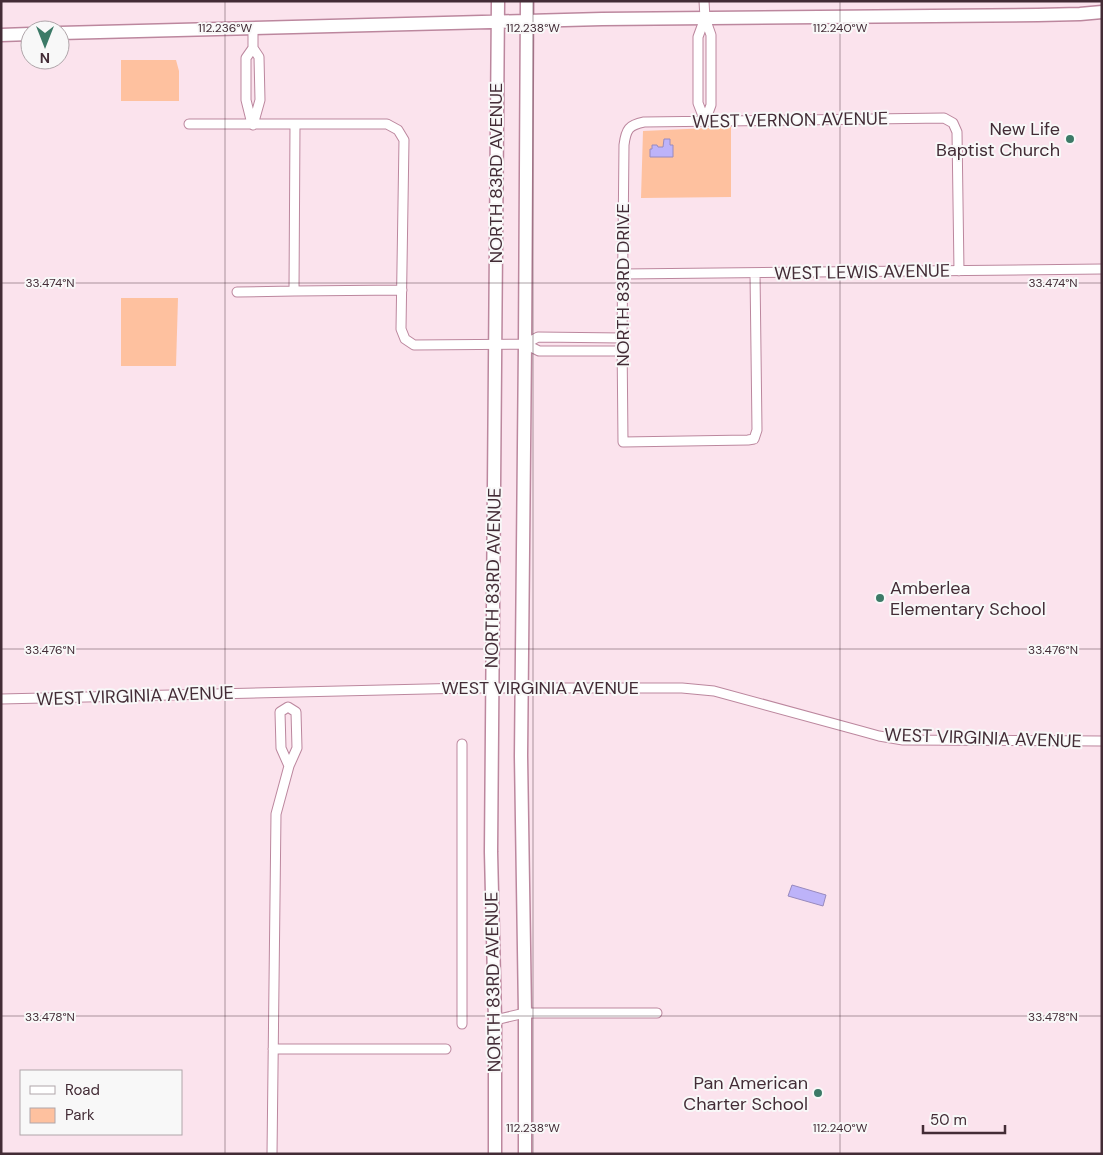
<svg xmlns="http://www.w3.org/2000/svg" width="1103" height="1155" viewBox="0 0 1103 1155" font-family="'DM Sans',sans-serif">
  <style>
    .green { fill: #fec19f }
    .water { fill: #bdb3f9; stroke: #988abe }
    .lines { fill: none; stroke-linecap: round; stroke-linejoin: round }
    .street-casing { stroke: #bc879e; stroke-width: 11 }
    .secondary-casing { stroke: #bc879e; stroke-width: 15 }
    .street { stroke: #fff; stroke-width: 9 }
    .secondary { stroke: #fff; stroke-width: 12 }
    .ticks { fill: none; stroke: #432c36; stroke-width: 1; stroke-opacity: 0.45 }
    .poi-dot { fill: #3c7a67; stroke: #f8f8f8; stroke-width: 2 }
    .labels { text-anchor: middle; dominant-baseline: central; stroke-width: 4; stroke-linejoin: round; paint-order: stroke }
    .street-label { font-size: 18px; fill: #432c36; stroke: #f8f8f8 }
    .poi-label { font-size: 18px; fill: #432c36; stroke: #f8f8f8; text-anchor: end }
    .ticks-label { font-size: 12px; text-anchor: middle; fill: #432c36; stroke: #f8f8f8; stroke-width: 4; stroke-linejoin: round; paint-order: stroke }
  </style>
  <rect width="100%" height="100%" fill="#fbe3ed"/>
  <path class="green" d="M 121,60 L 176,60 L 179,71 L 179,101 L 121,101 Z
    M 731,127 L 731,197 L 641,198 L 643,131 Z
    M 121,298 L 178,298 L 176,366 L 121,366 Z"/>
  <path class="water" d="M 664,139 L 670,139 L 670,145 L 673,145 L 673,157 L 650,157 L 650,149 L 652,149 L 652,145 L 657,145 L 658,147 L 663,147 Z
    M 792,885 L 826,895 L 823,906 L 788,896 Z"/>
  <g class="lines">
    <g class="street-casing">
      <path id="street" d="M 704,1 L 705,18 L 711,35 L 711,105 L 705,121
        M 705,121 L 698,103 L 698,37 L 705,18
        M 189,124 L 387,124 L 398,130 L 404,140 L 401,329 L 405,339 L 414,345 L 525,344 L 539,351 L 622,351
        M 252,124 L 246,100 L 246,58 L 253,48
        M 253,125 L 260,100 L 259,57 L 253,48 L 253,28
        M 295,125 L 294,291 L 402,290
        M 755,273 L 757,430 L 754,439 L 748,440 L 623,442 L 622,338 L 624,145 C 626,129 629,125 644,122 L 944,118 L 953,123 L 957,132 L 959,271
        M 623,274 L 1102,269
        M 237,292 L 294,291
        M 525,344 L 538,337 L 622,338
        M 1,699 L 469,688 L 682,688 L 714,691 L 861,731 L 879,736 L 903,740 L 1102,741
        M 288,707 L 296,712 L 297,748 L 289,766 L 281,748 L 280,712 Z
        M 462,744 L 462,1024
        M 495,1020 L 525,1013 L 657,1013
        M 273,1049 L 446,1049
        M 272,1154 L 276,814 L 289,766"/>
    </g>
    <g class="secondary-casing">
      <path id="secondary" d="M 60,33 L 602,19 L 1038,15 L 1080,14 L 1102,12
        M 1,35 L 30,34
        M 495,1154 L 495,1020 L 491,852 L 498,1
        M 525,1154 L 525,1013 L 521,756 L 525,344 L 527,1"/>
    </g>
    <use href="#street" class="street"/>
    <use href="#secondary" class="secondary"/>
  </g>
  <path class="ticks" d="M 225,1 L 225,1154M 533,1 L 533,1154M 840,1 L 840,1154M 1,283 L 1102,283M 1,649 L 1102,649M 1,1016 L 1102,1016"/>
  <g class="poi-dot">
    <circle cx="1070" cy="139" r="5"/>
    <circle cx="880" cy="598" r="5"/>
    <circle cx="818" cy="1093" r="5"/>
  </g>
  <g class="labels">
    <g class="street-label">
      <text transform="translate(790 120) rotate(-1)">WEST VERNON AVENUE</text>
      <text transform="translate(496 173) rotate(-90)">NORTH 83RD AVENUE</text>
      <text transform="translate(862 272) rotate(-1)">WEST LEWIS AVENUE</text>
      <text transform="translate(623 285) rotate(-90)">NORTH 83RD DRIVE</text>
      <text transform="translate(493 578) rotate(-89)">NORTH 83RD AVENUE</text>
      <text x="540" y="688">WEST VIRGINIA AVENUE</text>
      <text transform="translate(135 696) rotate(-2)">WEST VIRGINIA AVENUE</text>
      <text transform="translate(983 738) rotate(2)">WEST VIRGINIA AVENUE</text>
      <text transform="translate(493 982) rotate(-91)">NORTH 83RD AVENUE</text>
    </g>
    <g class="poi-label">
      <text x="1060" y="129">New Life<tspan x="1060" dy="21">Baptist Church</tspan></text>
      <text x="890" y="588" text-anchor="start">Amberlea<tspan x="890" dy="21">Elementary School</tspan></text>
      <text x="808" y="1083">Pan American<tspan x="808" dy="21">Charter School</tspan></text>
    </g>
  </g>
  <g class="ticks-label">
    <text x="225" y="32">112.236°W</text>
    <text x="533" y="32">112.238°W</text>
    <text x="840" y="32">112.240°W</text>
    <text x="1053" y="287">33.474°N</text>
    <text x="50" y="287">33.474°N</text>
    <text x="1053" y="654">33.476°N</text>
    <text x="50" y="654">33.476°N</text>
    <text x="50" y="1021">33.478°N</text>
    <text x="1053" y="1021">33.478°N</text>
    <text x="533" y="1132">112.238°W</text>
    <text x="840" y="1132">112.240°W</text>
  </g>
  <rect width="1103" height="1155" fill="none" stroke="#432c36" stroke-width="5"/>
  <rect x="20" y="1070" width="162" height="65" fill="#f8f8f8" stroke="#b0a6aa"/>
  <rect x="30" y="1086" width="25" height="8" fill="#ffffff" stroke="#b0a6aa"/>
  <text x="65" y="1095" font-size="15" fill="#432c36">Road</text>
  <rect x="30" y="1108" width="25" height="15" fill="#fec19f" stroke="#b0a6aa"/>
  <text x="65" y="1120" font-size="15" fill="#432c36">Park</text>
  <g transform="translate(45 45) rotate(180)"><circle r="24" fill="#f8f8f8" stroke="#b0a6aa"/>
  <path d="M0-4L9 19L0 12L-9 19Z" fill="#3c7a67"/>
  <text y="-8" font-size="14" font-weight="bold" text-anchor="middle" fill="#432c36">N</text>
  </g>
  <path d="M923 1125v8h82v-8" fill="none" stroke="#432c36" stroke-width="2.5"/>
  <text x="930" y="1125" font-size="15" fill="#432c36" stroke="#f8f8f8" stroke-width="4" paint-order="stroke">50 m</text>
</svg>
